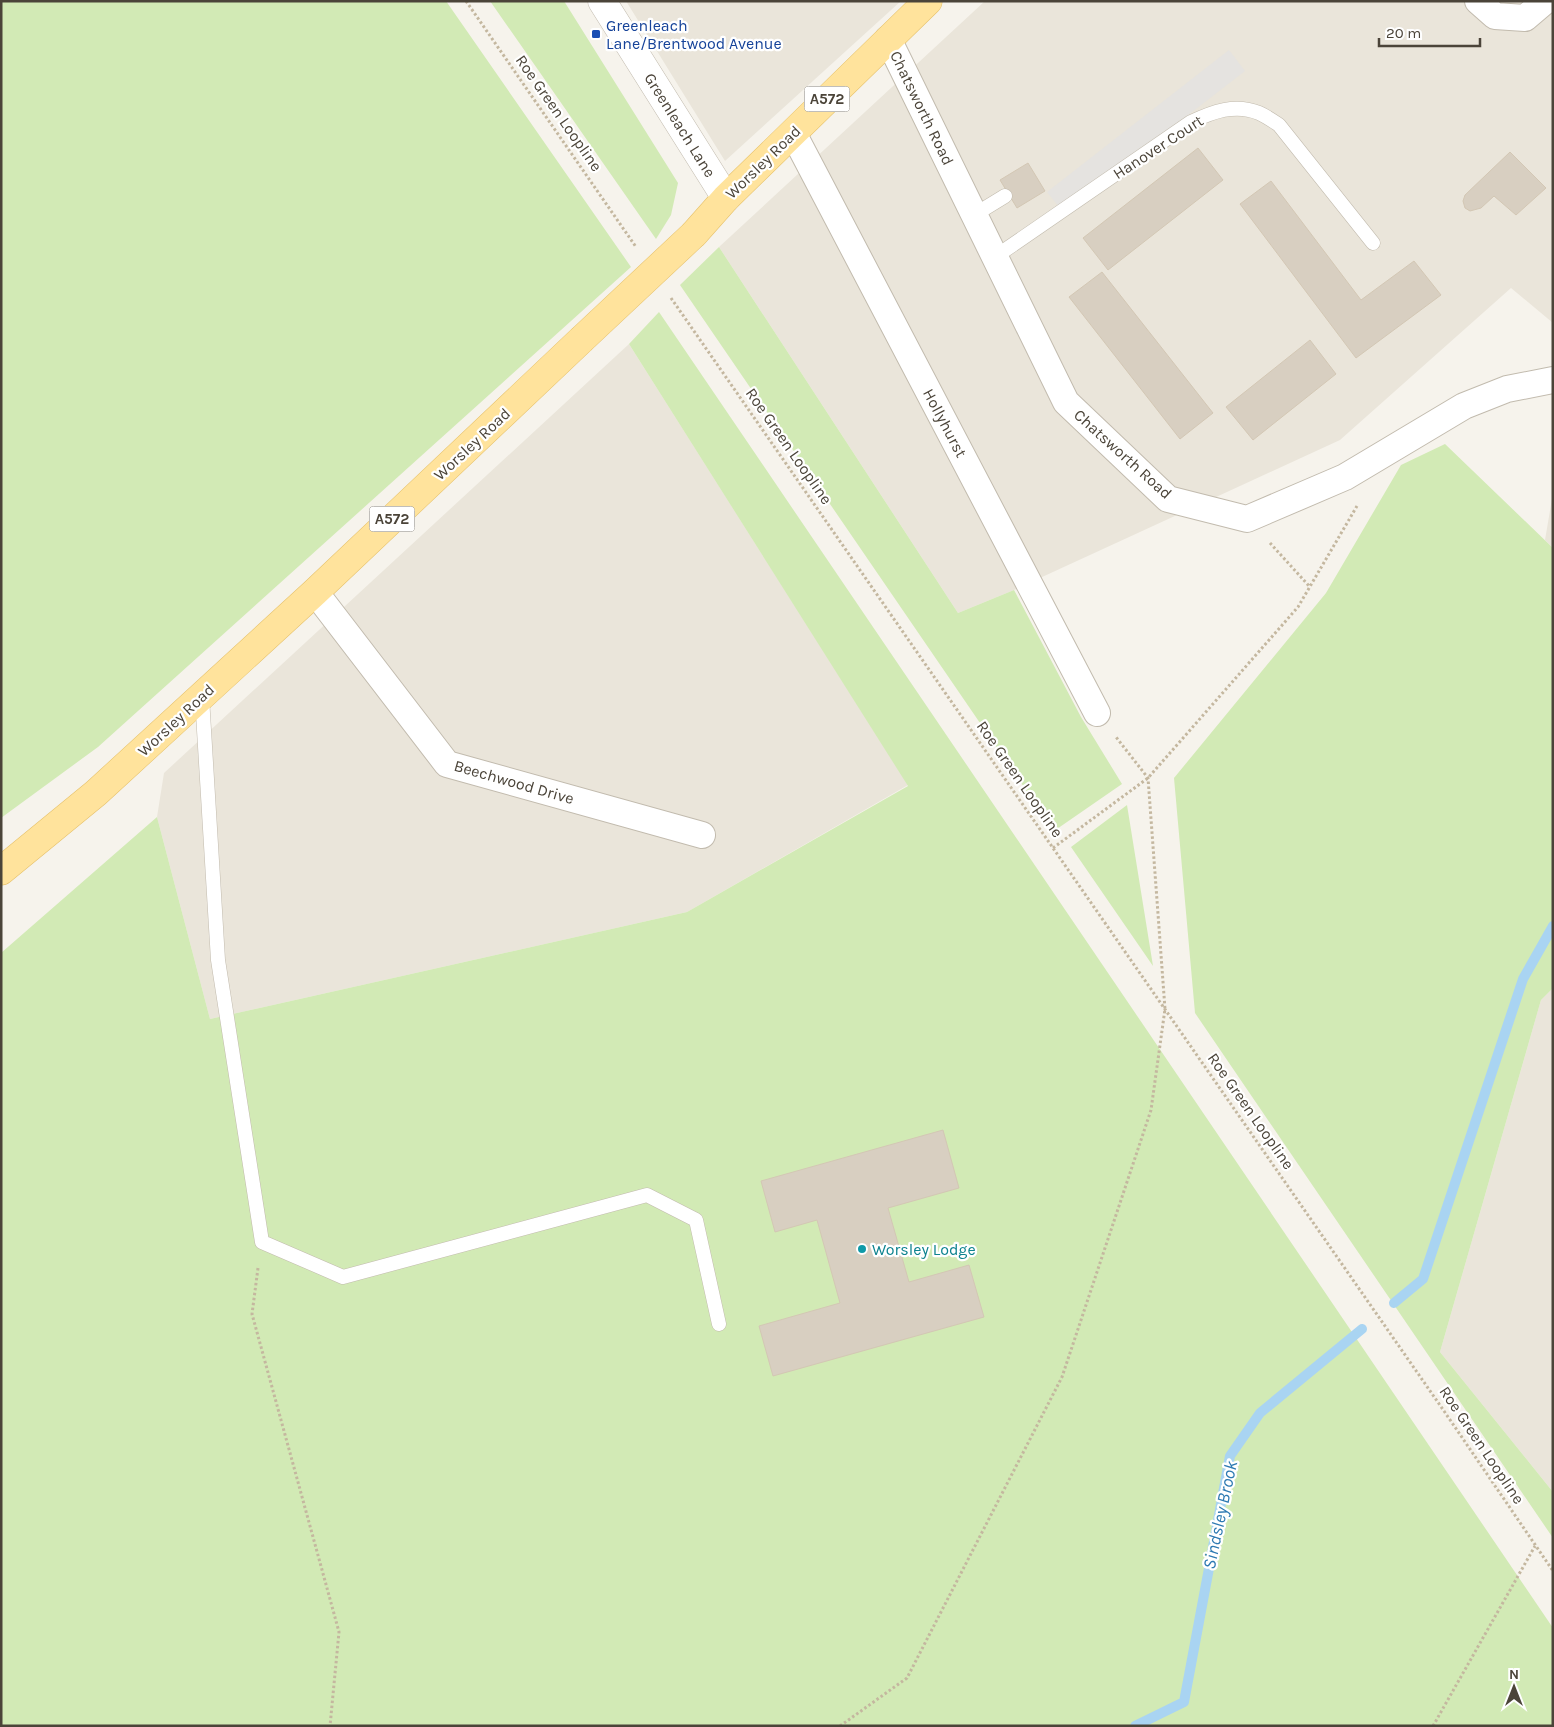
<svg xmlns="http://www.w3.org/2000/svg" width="1554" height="1727" viewBox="0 0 1554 1727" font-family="Karla,sans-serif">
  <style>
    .residential { fill: #eae5da }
    .green { fill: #d2eab5 }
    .parking { fill: #e5e3e0 }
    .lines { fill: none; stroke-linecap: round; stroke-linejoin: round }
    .stream { stroke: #a9d4f2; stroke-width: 10 }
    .building { fill: #d8cfc1; stroke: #d3c7b4 }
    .service-casing { stroke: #c2bbae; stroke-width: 15 }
    .minor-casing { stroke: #c2bbae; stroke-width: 28 }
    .tertiary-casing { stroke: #c2bbae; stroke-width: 29 }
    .primary-casing { stroke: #e6c16a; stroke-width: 29 }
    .path { stroke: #c4b79f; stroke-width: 3; stroke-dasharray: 2.5 2.5; stroke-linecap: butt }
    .service { stroke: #fff; stroke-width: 14 }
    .minor { stroke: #fff; stroke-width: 26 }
    .tertiary { stroke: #fff; stroke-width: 28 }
    .primary { stroke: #ffe39c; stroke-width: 28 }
    .primary-bridge-casing { stroke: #e6c16a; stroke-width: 29; stroke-linecap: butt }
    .primary-bridge { stroke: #ffe39c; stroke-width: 28 }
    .transit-dot { fill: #1a4fb4; stroke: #fff; stroke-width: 2 }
    .culture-dot { fill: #0f9aa8; stroke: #fff; stroke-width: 2 }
    .labels { text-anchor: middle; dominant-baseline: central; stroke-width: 4.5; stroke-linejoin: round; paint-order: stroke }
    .shield { fill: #fff; stroke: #817c74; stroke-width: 1 }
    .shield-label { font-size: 15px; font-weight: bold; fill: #4b4439 }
    .transit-label { font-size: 16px; fill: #164399; stroke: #fff; text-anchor: start }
    .street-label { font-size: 16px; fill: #4b4439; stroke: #fff }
    .culture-label { font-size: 16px; fill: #0d838f; stroke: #fff; text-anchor: start }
    .water-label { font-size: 18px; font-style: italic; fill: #2e7ab2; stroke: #fff }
  </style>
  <rect width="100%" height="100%" fill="#f6f3ec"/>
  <path class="residential" d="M 626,1 L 901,1 L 725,161 Z
    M 985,1 L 1553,1 L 1553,323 L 1511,288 L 1340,440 L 1014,590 L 958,613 L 719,247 Z
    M 629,344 L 908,785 L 687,912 L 210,1019 L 157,817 L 164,773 Z
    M 1553,493 L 1553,548 L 1545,540 Z
    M 1553,988 L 1553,1492 L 1440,1352 L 1541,1000 Z"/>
  <path class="green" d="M 1,1 L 446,1 L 631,267 L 98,747 L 1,818 Z
    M 490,1 L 564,1 L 678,183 L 671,215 L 656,239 Z
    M 719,247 L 958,613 L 1014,590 L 1081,717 L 1122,784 L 1054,831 L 680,285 Z
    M 659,312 L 1553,1628 L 1553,1726 L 1,1726 L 1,953 L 157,817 L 210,1019 L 687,912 L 908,786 L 629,344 Z
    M 1445,444 L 1553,548 L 1553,988 L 1541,1000 L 1440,1352 L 1553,1492 L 1553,1538 L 1195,1013 L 1174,778 L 1326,593 L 1401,465 Z
    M 1127,805 L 1153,966 L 1071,847 Z"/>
  <path class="parking" d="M 1229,50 L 1245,71 L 1063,212 L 1047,192 Z"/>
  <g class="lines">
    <path class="stream" d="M 1394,1303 L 1423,1279 L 1523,979 L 1553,926
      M 1135,1726 L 1184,1702 L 1230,1456 L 1260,1413 L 1362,1329"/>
  </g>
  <path class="building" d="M 1198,148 L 1223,180 L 1108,270 L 1083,238 Z
    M 1510,152 L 1546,188 L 1516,215 L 1494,196 L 1481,208 L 1470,211 L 1465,208 L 1463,201 L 1465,195 Z
    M 1028,163 L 1045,191 L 1017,208 L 1000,180 Z
    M 1271,181 L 1361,300 L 1414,261 L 1441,295 L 1356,358 L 1240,204 Z
    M 1102,272 L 1213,413 L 1180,439 L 1069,297 Z
    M 1310,340 L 1336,374 L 1253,440 L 1226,407 Z
    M 943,1130 L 959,1188 L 888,1208 L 909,1282 L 969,1265 L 984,1317 L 773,1376 L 759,1326 L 840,1303 L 817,1220 L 775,1232 L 761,1181 Z"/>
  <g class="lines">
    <g class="service-casing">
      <path id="service" d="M 974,215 L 1005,196
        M 995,257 L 1191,122 C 1212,112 1235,103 1259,113 C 1266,116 1273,121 1279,125 L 1373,243
        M 202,697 L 218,960 L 262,1242 L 343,1277 L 647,1195 L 696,1220 L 719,1324"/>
    </g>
    <g class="minor-casing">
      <path id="minor" d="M 1478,1 L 1495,16 L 1525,18 L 1545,1
        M 888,39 L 1066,402 L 1168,499 L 1247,519 L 1345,477 L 1464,406 L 1507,389 L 1553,380
        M 793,133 L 1097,713
        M 315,592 L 447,764 L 702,835"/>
    </g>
    <g class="tertiary-casing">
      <path id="tertiary" d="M 602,1 L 726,198"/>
    </g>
    <g class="primary-casing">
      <path id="primary" d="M 694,234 L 726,198 L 928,1
        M 1,871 L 96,793 L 315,592 L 581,340"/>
    </g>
    <path class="path" d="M 466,1 L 636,247
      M 671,298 L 1444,1411 L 1553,1571
      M 1270,543 L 1310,587
      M 1053,848 L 1148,778 L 1298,607 L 1357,506
      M 258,1268 L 252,1314 L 339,1632 L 330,1726
      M 840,1726 L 907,1678 L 1062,1377 L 1151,1110 L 1165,1009 L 1148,778 L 1116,737
      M 1433,1726 L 1535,1546"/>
    <use href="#service" class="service"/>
    <use href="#minor" class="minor"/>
    <use href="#tertiary" class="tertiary"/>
    <use href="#primary" class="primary"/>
    <g class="primary-bridge-casing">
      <path id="primary-bridge" d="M 581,340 L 694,234"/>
    </g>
    <use href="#primary-bridge" class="primary-bridge"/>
  </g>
  <rect class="transit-dot" x="591" y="29" width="10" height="10" rx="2.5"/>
  <circle class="culture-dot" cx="862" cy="1249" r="5"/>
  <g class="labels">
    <g class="shield">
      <rect x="804.5" y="86.5" width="45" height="25" rx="4"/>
      <rect x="369.5" y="506.5" width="45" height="25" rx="4"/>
    </g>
    <g class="shield-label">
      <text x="827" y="99">A572</text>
      <text x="392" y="519">A572</text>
    </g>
    <g class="transit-label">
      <text x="606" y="25">Greenleach<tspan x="606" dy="18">Lane/Brentwood Avenue</tspan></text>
    </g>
    <g class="street-label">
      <text transform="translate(922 108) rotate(64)">Chatsworth Road</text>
      <text transform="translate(559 113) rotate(55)">Roe Green Loopline</text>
      <text transform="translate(680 125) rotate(58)">Greenleach Lane</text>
      <text transform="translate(1158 147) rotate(-33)">Hanover Court</text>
      <text transform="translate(763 162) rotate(-44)">Worsley Road</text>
      <text transform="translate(945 423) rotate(62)">Hollyhurst</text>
      <text transform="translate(472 444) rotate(-43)">Worsley Road</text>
      <text transform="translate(789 446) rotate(55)">Roe Green Loopline</text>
      <text transform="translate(1123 454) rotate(42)">Chatsworth Road</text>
      <text transform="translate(176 720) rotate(-43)">Worsley Road</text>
      <text transform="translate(1020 779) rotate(55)">Roe Green Loopline</text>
      <text transform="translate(514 782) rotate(16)">Beechwood Drive</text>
      <text transform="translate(1251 1111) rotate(55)">Roe Green Loopline</text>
      <text transform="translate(1482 1445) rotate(56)">Roe Green Loopline</text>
    </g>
    <g class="culture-label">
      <text x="872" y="1249">Worsley Lodge</text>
    </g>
    <g class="water-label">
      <text transform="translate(1220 1515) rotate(-78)">Sindsley Brook</text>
    </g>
  </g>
  <rect width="1554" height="1727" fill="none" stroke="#4b4439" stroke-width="5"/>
  <g transform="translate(1514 1687)" stroke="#ffffff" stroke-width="4" paint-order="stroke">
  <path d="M0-4L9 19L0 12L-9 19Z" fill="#4b4439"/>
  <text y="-8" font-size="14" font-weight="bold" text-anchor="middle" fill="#4b4439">N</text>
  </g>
  <path d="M1379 38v8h101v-8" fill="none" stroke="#4b4439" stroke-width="2.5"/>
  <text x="1386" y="38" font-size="15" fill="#4b4439" stroke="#ffffff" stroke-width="4" paint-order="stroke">20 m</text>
</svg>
